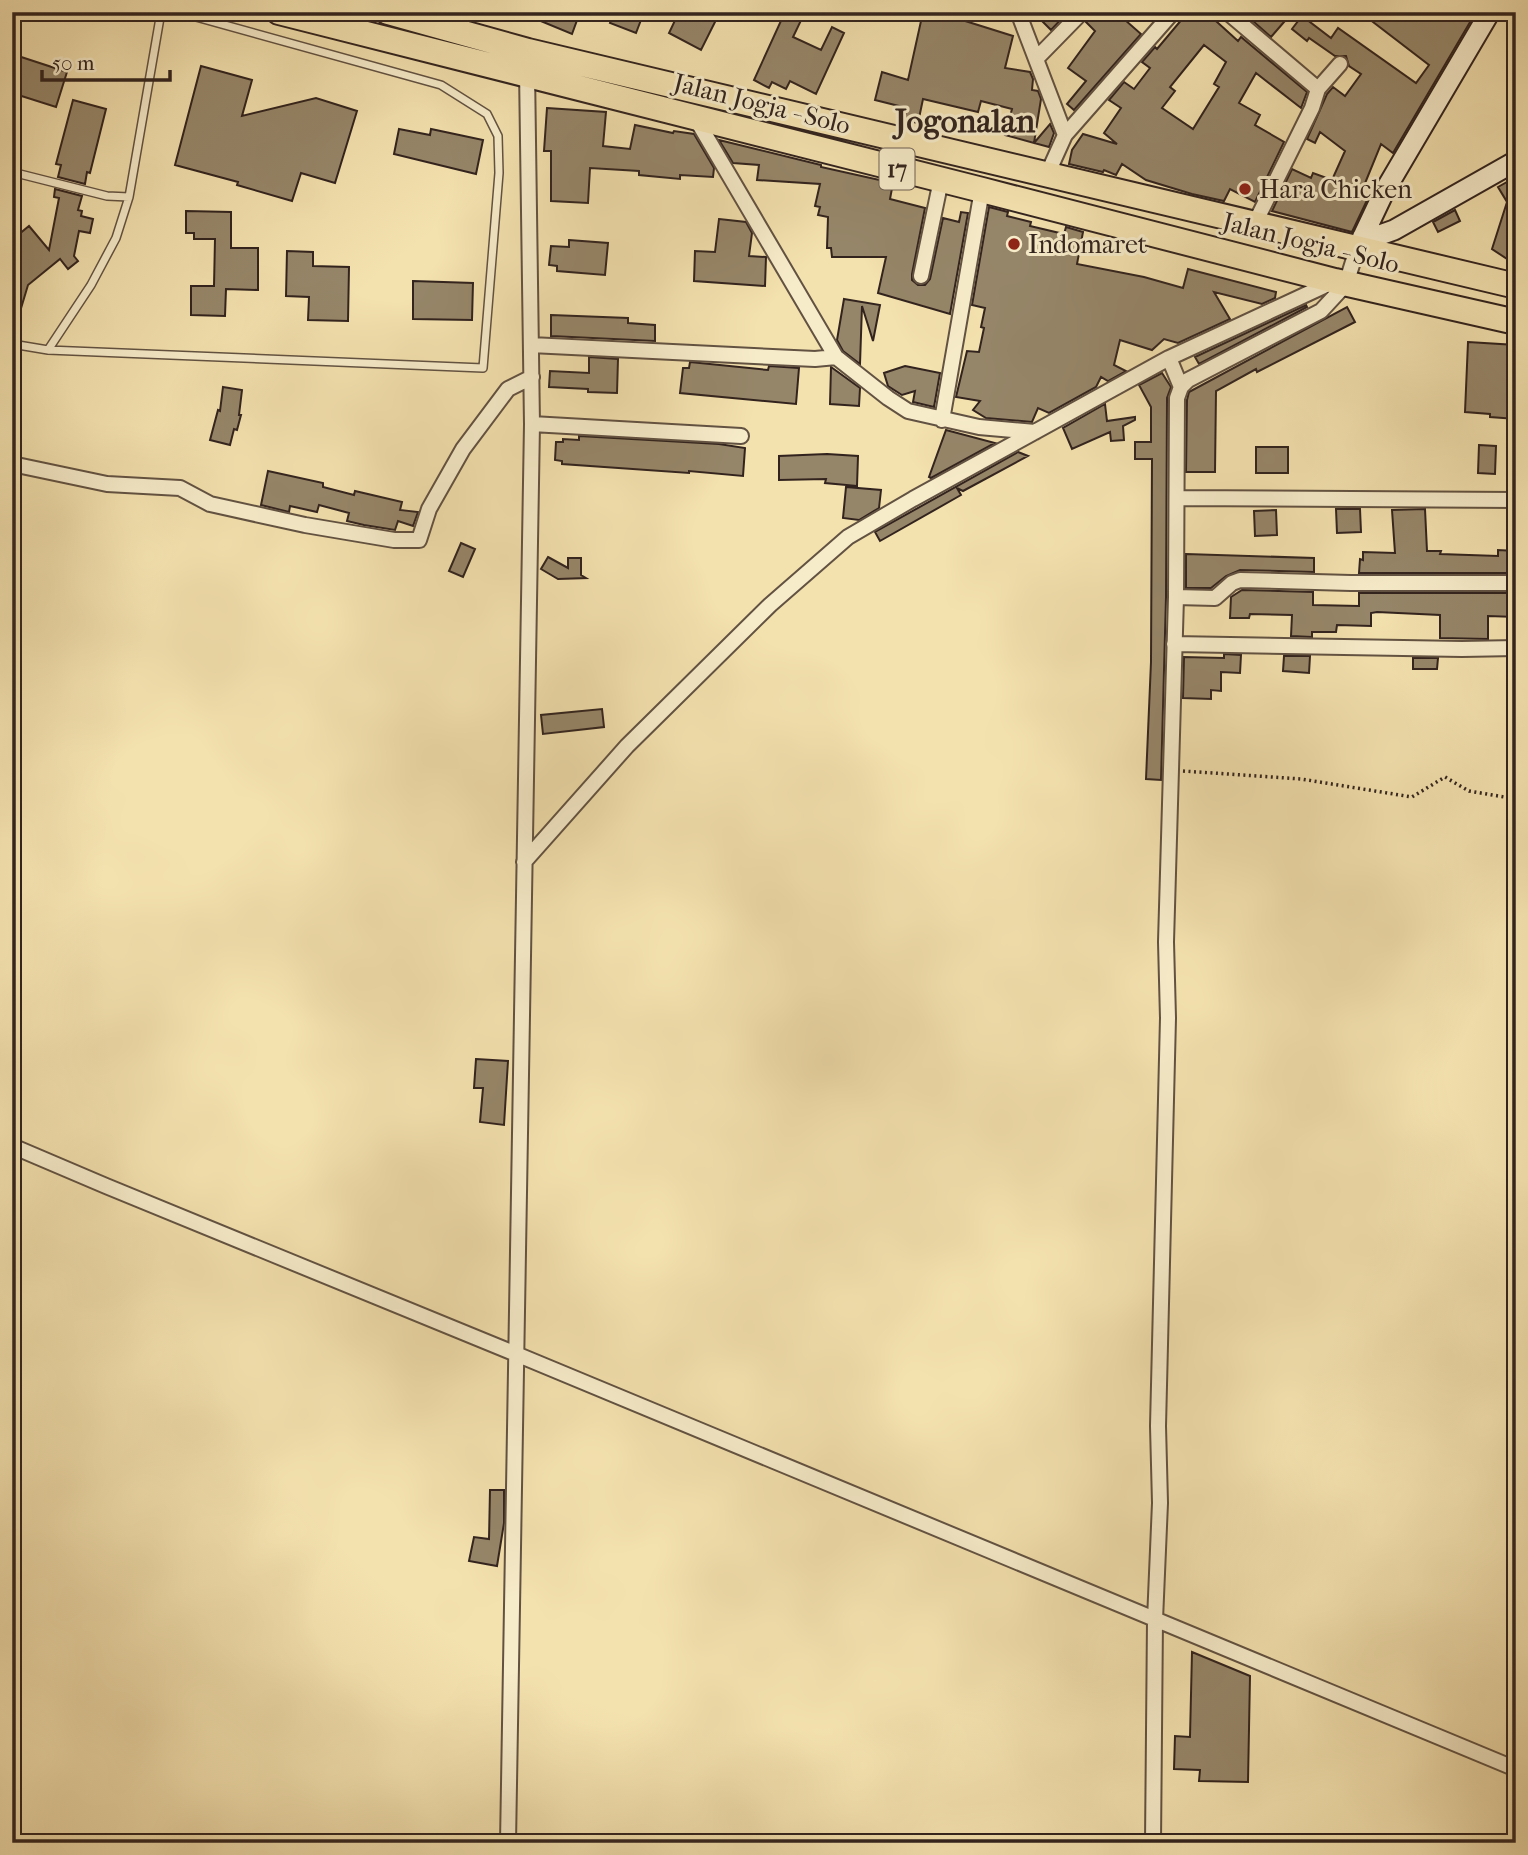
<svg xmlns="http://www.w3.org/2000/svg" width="1528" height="1855" viewBox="0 0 1528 1855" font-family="'IM FELL French Canon',serif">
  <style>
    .building { fill: #968669; stroke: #32231e; stroke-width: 2; fill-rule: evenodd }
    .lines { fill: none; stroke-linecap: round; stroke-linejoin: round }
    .lane-casing { stroke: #625242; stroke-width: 10 }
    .street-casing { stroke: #625242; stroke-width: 18 }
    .secondary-casing { stroke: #32231e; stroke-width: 23 }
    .highway-casing { stroke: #32231e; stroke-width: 28 }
    .path { stroke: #32231e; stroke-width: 3.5; stroke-dasharray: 2 3.5; stroke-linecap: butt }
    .lane { stroke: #f7ecca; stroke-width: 7 }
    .street { stroke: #f7ecca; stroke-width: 14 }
    .secondary { stroke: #f7ecca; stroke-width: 19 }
    .highway { stroke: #f3e1ae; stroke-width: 24 }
    .poi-dot { fill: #8f2418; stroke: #f7ecca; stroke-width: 2.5 }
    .labels { text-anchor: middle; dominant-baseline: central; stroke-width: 6; stroke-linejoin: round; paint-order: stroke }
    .shield { fill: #f7ecca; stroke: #6d5f52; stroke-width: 2 }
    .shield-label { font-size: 24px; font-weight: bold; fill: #32231e }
    .street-label { font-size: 26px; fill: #32231e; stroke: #f7ecca }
    .poi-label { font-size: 26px; fill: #32231e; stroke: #f7ecca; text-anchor: start }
    .district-label { font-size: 33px; font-weight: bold; fill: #32231e; stroke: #f7ecca }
  </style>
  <rect width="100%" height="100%" fill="#f3e1ae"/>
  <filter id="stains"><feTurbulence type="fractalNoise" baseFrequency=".00286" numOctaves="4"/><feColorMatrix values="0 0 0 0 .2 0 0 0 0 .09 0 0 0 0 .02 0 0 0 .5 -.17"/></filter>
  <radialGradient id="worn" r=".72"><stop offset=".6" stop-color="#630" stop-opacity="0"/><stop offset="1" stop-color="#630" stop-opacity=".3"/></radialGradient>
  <path class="building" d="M 519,12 L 580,12 L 572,34 Z
    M 614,12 L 644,12 L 636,33 L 610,23 Z
    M 679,12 L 720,12 L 701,50 L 669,33 Z
    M 785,12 L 805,12 L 793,37 L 821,50 L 832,27 L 844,33 L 816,94 L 790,81 L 786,89 L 772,82 L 769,88 L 754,80 Z
    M 923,12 L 963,12 L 962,20 L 1013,36 L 1005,68 L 1030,72 L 1033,79 L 1032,90 L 1038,91 L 1041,99 L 1034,143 L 1005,135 L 1012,109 L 981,101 L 978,112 L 923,99 L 918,123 L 904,120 L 907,108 L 875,100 L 882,72 L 908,80 Z
    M 1033,12 L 1068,12 L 1051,30 Z
    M 1091,12 L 1116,12 L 1141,34 L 1074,110 L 1067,104 L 1086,81 L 1068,68 L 1095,31 L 1086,22 Z
    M 1188,12 L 1206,12 L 1238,41 L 1241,37 L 1307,92 L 1301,108 L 1256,73 L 1239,103 L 1260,115 L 1255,125 L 1284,142 L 1255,202 L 1230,189 L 1224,201 L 1192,194 L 1146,180 L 1122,164 L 1116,175 L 1104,170 L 1103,172 L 1069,164 L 1072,150 L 1083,134 L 1117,144 L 1104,133 L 1121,108 L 1109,100 L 1124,82 L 1134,89 L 1150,68 L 1142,62 L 1155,47 L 1157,49 ZM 1204,45 L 1226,62 L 1214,84 L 1219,87 L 1193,129 L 1162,108 L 1175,91 L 1170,87 Z
    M 1263,12 L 1273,12 L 1284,22 L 1271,37 L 1254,22 Z
    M 1360,12 L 1476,12 L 1393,153 L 1381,144 L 1361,193 L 1369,196 L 1352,232 L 1272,211 L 1292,169 L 1311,178 L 1313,173 L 1332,180 L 1345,151 L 1320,132 L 1315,143 L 1307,139 L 1327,94 L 1333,87 L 1345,96 L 1361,74 L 1349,66 L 1346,56 L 1335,56 L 1309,38 L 1307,41 L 1292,29 L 1302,16 L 1331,38 L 1338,28 L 1416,83 L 1429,65 Z
    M 12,54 L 67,72 L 56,107 L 12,93 Z
    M 201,66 L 252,80 L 242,116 L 316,98 L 357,111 L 335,183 L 301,173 L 292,201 L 237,185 L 238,182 L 175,165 Z
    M 73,100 L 106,109 L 90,173 L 87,172 L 85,184 L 58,177 L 61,165 L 56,164 Z
    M 547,108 L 606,112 L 603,146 L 630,149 L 635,125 L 673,133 L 674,131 L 694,134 L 714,168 L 713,177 L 680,175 L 680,179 L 639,175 L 639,171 L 590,168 L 588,203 L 551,201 L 551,151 L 544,151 Z
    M 1050,124 L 1054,133 L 1049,147 L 1034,143 Z
    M 399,129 L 430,135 L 431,129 L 483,140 L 476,174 L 394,154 Z
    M 719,140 L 821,165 L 821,167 L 893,183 L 890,199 L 925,208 L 912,274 L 912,280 L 918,285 L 925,285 L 930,279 L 943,218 L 959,222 L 961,212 L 968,213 L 950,314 L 878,293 L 886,257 L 832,257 L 831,248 L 827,248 L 828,217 L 818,215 L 820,207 L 815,206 L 820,184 L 757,180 L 759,165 L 733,163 Z
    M 1516,177 L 1516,265 L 1492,249 L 1507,202 L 1498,187 Z
    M 55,189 L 82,196 L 78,210 L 82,211 L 81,216 L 93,219 L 90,233 L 79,231 L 74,256 L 78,261 L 68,269 L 60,259 L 28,285 L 16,325 L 12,325 L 12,279 L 19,274 L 12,266 L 12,240 L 29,226 L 49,250 L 59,198 L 54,197 Z
    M 989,207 L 1008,212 L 1007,216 L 1031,222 L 1030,226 L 1064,234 L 1066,227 L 1083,232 L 1077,264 L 1144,277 L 1183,288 L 1188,269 L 1276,292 L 1275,298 L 1262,304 L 1214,292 L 1230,319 L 1178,343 L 1164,339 L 1152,350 L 1120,340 L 1114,365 L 1126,371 L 1108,381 L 1101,377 L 1096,387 L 1049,413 L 1038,408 L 1032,422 L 986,418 L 973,410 L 980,401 L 956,397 L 967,351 L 979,352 L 984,328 L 981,327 L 985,308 L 972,305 Z
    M 1455,210 L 1460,221 L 1438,232 L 1433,222 Z
    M 186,211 L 231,212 L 231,248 L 258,248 L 258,290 L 226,289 L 225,316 L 191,315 L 191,286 L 214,286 L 215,239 L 194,239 L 194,233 L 186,233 Z
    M 719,219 L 746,222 L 752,233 L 749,256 L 766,257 L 765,286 L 694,281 L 695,251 L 715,252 Z
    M 569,240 L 608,243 L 605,275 L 557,271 L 557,266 L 549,265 L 551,246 L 569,247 Z
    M 287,251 L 313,252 L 313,266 L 349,267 L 348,321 L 308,320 L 309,297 L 286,296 Z
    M 413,281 L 473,283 L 472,320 L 413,319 Z
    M 844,299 L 880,305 L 873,341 L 862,306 L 860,364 L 843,351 L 837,340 Z
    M 1306,305 L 1307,307 L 1199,364 L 1195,357 Z
    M 1347,307 L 1355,322 L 1257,372 L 1256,369 L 1216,391 L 1215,472 L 1186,472 L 1187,400 L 1189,392 Z
    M 551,315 L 628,318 L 628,323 L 655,325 L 655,341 L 551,336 Z
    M 1468,342 L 1516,345 L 1516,419 L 1490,417 L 1490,414 L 1465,412 Z
    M 589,357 L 618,359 L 617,393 L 588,392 L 588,389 L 549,387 L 550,371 L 589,373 Z
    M 690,362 L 768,370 L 769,366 L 799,368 L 796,404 L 680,393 L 683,368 L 689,368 Z
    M 905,366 L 940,373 L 934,407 L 913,402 L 915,391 L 902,395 L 888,386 L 884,373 Z
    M 831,367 L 860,388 L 859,406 L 830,404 Z
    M 1162,373 L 1171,387 L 1167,398 L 1166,597 L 1161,780 L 1146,779 L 1151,662 L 1152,459 L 1135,459 L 1135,442 L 1151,442 L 1151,407 L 1139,385 Z
    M 223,387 L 242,390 L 239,415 L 241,415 L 237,430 L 234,429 L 230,445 L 210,440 L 218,410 L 220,411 Z
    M 1105,404 L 1107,421 L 1135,417 L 1135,420 L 1123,426 L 1124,440 L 1111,441 L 1110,432 L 1072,449 L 1063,428 Z
    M 946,430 L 995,443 L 931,478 L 929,477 Z
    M 579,436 L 719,444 L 745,448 L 743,476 L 689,471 L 689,473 L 562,464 L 562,461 L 555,460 L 556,442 L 563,442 L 563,439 L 579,440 Z
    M 1479,445 L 1496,446 L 1495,474 L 1478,473 Z
    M 1256,447 L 1288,447 L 1288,473 L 1256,473 Z
    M 1018,452 L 1028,456 L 963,491 L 957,488 L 961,495 L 880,541 L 875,532 Z
    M 827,454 L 858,456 L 857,486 L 825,483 L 826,479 L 779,480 L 779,456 Z
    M 268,471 L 323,483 L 323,487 L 354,495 L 355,491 L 402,502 L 400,510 L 418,512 L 413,526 L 398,521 L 395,530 L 364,525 L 347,521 L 349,513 L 319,505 L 317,512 L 290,506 L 289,512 L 261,505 Z
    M 846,487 L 881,490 L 879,508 L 859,520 L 843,518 Z
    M 1336,509 L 1360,509 L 1361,532 L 1337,533 Z
    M 1425,509 L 1427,551 L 1441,551 L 1440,554 L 1498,556 L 1498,550 L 1516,551 L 1516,573 L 1359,573 L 1360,559 L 1363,560 L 1363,552 L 1395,553 L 1392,510 Z
    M 1276,510 L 1277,535 L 1255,536 L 1254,511 Z
    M 461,543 L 475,549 L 463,577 L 449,571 Z
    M 1186,554 L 1314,558 L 1314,572 L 1240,570 L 1226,576 L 1211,588 L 1186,588 Z
    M 548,557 L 568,568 L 568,558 L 581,558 L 581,575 L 586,578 L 558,579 L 541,569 Z
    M 1242,590 L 1313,592 L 1313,605 L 1359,606 L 1359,593 L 1516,593 L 1516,617 L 1488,616 L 1488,639 L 1440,638 L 1440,615 L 1377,612 L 1371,613 L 1371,626 L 1337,625 L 1336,632 L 1312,632 L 1312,637 L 1291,636 L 1292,615 L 1250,614 L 1249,618 L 1230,618 L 1231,597 Z
    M 1224,654 L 1241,655 L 1240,673 L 1221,672 L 1221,691 L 1211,690 L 1211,699 L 1183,698 L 1184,657 L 1224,658 Z
    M 1284,656 L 1310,656 L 1309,673 L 1283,671 Z
    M 1413,658 L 1438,658 L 1437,669 L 1413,669 Z
    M 602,709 L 604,727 L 543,734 L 541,715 Z
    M 476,1059 L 508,1061 L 504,1125 L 480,1122 L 483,1088 L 474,1088 Z
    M 490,1490 L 504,1490 L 504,1523 L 497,1566 L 469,1561 L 474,1537 L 489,1539 Z
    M 1192,1652 L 1250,1676 L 1248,1782 L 1199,1781 L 1200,1770 L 1174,1769 L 1175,1736 L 1190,1737 Z"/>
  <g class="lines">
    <g class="lane-casing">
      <path id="lane" d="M 12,172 L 107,196 L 129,197
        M 12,344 L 48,350 L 483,368 L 499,173 L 498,136 L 487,114 L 441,85 L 178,12
        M 48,350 L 91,285 L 116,238 L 129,197 L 161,12"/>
    </g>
    <g class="street-casing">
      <path id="street" d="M 1018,12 L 1065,135
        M 1227,12 L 1318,89
        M 1036,59 L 1082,12
        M 696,119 L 836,357 L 888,398 L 908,411 L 979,427 L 1035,432
        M 1047,175 L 1065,135 L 1173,12
        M 1254,225 L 1312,108 L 1318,89 L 1340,64
        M 921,276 L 941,180
        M 531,345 L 815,359 L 836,357
        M 1169,358 L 1181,387
        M 942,420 L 982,190
        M 532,424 L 741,436
        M 12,464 L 107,484 L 180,488 L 210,504 L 305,525 L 394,540 L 419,540 L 429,509 L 463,449 L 508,389 L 532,377
        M 1178,498 L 1516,500
        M 1176,597 L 1215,598 L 1232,583 L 1240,580 L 1351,583 L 1516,583
        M 1174,644 L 1462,649 L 1516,648
        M 524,862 L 627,746 L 770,605 L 848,537 L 913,499 L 1169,358 L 1335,281
        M 12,1146 L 106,1186 L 516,1354 L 1516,1769
        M 508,1843 L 532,424 L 527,70
        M 1153,1843 L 1155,1620 L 1160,1503 L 1158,1426 L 1168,1018 L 1166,942 L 1176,597 L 1177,398 L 1181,387 L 1188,380 L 1321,311 L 1346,284 L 1357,249"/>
    </g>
    <g class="secondary-casing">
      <path id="secondary" d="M 1363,236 L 1380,235 L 1394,230 L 1516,161
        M 1357,249 L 1384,192 L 1490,12"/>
    </g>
    <g class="highway-casing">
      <path id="highway" d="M 279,12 L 982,190 L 1335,281 L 1516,322
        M 388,12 L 528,51 L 1516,286"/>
    </g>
    <path class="path" d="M 1183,771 L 1301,779 L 1412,797 L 1445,777 L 1469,791 L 1516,799"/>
    <use href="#lane" class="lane"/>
    <use href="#street" class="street"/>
    <use href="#secondary" class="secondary"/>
    <use href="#highway" class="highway"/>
  </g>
  <g class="poi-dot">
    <circle cx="1245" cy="189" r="7"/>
    <circle cx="1014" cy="244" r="7"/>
  </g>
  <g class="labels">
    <rect class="shield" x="879.5" y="148.5" width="35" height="41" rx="5"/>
    <g class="shield-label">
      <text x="897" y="169">17</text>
    </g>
    <g class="street-label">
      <text transform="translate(762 104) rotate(14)">Jalan Jogja - Solo</text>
      <text transform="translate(1311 243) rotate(14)">Jalan Jogja - Solo</text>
    </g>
    <g class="poi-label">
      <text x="1259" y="189">Hara Chicken</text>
      <text x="1028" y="244">Indomaret</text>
    </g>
    <g class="district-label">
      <text x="965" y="121">Jogonalan</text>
    </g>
  </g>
  <rect width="1528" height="1855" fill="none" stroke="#f3e1ae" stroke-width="42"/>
  <rect x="14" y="14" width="1500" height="1827" fill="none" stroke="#32231e" stroke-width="3.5"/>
  <rect x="21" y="21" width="1486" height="1813" fill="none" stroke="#32231e" stroke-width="2"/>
  <path d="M42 70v10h128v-10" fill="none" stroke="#32231e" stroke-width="3.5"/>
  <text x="52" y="70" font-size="21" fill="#32231e" stroke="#f7ecca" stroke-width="5" paint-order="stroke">50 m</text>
  <rect width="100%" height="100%" filter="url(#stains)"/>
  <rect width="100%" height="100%" fill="url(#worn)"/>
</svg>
